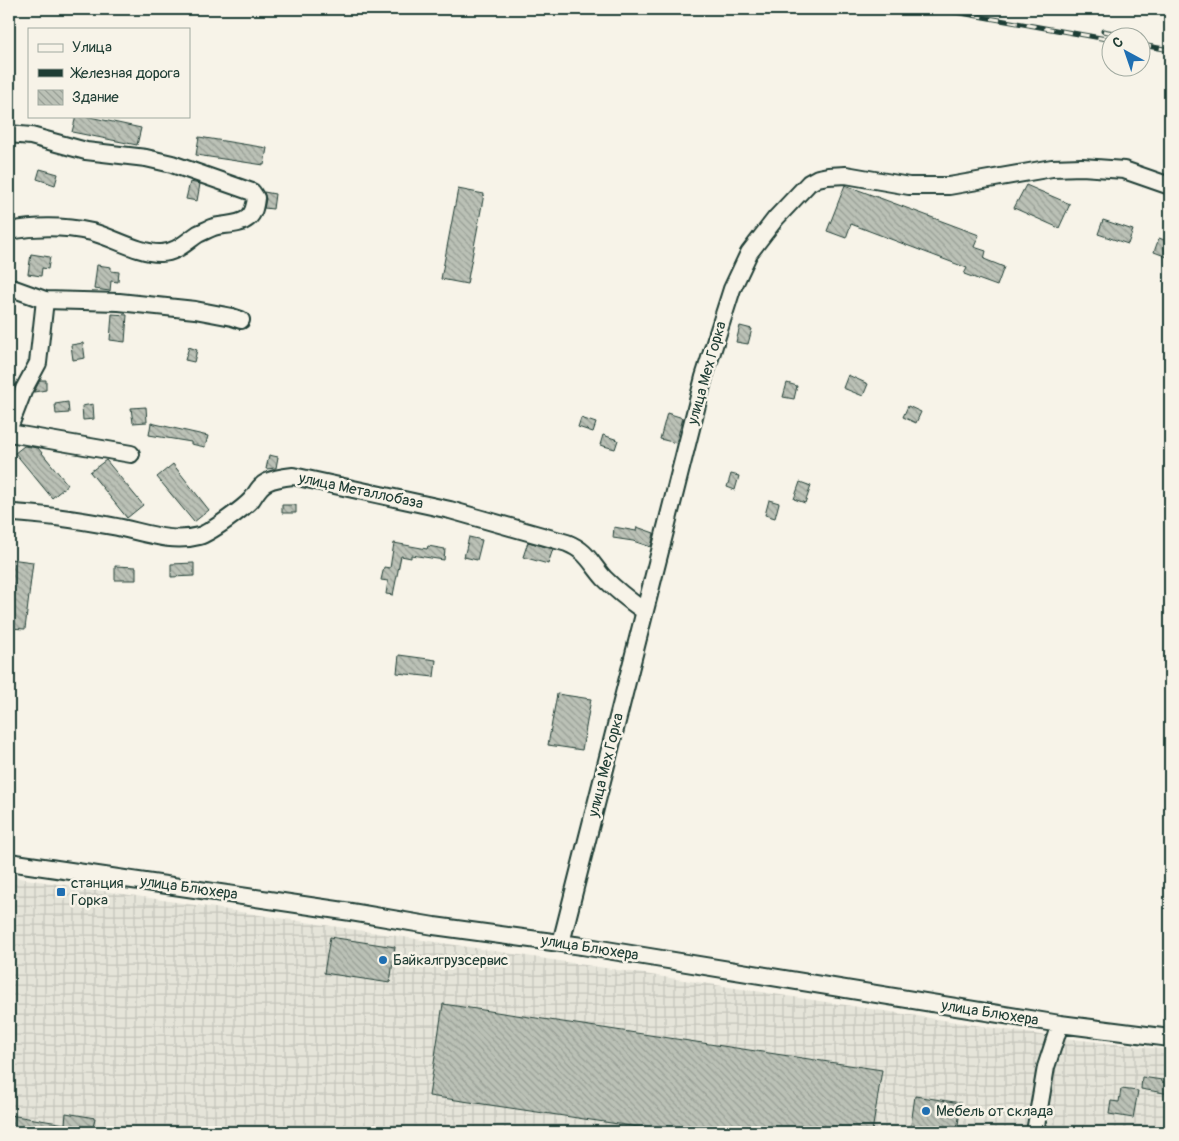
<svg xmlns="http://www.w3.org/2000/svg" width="1179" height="1141" viewBox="0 0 1179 1141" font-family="Pangolin,sans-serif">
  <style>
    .industrial { fill: url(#industrial-grid) }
    .building { fill: url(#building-back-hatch); stroke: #1f3d34 }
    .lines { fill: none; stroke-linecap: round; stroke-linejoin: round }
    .minor-casing { stroke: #1f3d34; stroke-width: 20 }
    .minor { stroke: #f7f3e8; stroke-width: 16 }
    .rail-casing { stroke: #1f3d34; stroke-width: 5 }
    .rail { stroke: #f7f3e8; stroke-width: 3; stroke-dasharray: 9; stroke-linecap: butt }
    .poi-dot { fill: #1f6fb2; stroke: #f7f3e8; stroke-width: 2 }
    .labels { text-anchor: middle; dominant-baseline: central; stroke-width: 5; stroke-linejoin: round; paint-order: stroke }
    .street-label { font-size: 15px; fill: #1f3d34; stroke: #f7f3e8 }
    .poi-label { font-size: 15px; fill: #1f3d34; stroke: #f7f3e8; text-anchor: start }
  </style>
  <defs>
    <pattern id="industrial-grid" width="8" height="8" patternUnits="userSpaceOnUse" patternTransform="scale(1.25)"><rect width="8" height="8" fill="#e5e4d9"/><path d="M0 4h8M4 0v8" fill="none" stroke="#c4c4bb"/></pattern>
    <pattern id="building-back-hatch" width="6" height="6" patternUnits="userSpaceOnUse" patternTransform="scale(1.25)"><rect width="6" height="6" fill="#bbc1b6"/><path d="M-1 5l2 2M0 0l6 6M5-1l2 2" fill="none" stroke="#979e95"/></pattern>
  </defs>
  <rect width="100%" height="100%" fill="#f7f3e8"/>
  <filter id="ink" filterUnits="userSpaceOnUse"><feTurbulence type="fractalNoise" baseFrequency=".02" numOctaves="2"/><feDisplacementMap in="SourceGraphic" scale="10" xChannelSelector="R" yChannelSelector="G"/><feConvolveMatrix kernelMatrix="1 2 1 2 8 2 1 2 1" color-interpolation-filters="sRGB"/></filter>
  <g filter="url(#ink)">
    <path class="industrial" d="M 9,871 L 19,878 L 1054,1037 L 1170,1050 L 1170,1132 L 9,1132 Z"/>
    <path class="building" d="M 76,116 L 85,116 L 141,128 L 137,145 L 72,132 Z
      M 199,137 L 267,148 L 264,165 L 196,155 Z
      M 40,169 L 58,174 L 55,185 L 37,179 Z
      M 190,182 L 200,184 L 197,201 L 186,199 Z
      M 845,185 L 979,235 L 974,247 L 986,251 L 984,259 L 1004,267 L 997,286 L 964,274 L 967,268 L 851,224 L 846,238 L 827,231 Z
      M 1026,185 L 1070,204 L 1059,228 L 1014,208 Z
      M 458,189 L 484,194 L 467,284 L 441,279 Z
      M 264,192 L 275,194 L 273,209 L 264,208 L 266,199 Z
      M 1103,220 L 1133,230 L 1128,244 L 1098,234 Z
      M 1159,238 L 1170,242 L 1170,258 L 1154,252 Z
      M 31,254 L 50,257 L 48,269 L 42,268 L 41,276 L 28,274 Z
      M 97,265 L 111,267 L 111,271 L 119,272 L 118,282 L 111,281 L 110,291 L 94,289 Z
      M 112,314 L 127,315 L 125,342 L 110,340 Z
      M 740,326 L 752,329 L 748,344 L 736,342 Z
      M 83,343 L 85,358 L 73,360 L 71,345 Z
      M 189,347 L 197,350 L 194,362 L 185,360 Z
      M 848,375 L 868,384 L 863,396 L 843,388 Z
      M 40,380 L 46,380 L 46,390 L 34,392 Z
      M 787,383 L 797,386 L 794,399 L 783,397 Z
      M 68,402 L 69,413 L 56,414 L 55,404 Z
      M 93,404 L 94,419 L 83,420 L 82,406 Z
      M 908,406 L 921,412 L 916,423 L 903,417 Z
      M 146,407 L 147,422 L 133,423 L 131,408 Z
      M 667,413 L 683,418 L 676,443 L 660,439 Z
      M 581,418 L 596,423 L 593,432 L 578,427 Z
      M 151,423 L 208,436 L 205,447 L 191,444 L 191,442 L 149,435 Z
      M 603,435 L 618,440 L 615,449 L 600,445 Z
      M 24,446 L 38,448 L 68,485 L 52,498 L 15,453 Z
      M 269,455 L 278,457 L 276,468 L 266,469 Z
      M 106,460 L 143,505 L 127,518 L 90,472 Z
      M 173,464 L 209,510 L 194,522 L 157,477 Z
      M 731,474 L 739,476 L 735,490 L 727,487 Z
      M 800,482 L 811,486 L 805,503 L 794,499 Z
      M 769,500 L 779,503 L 775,518 L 765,515 Z
      M 282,505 L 296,505 L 296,513 L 282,513 Z
      M 614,527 L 636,531 L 637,527 L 654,533 L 651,547 L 633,541 L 613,538 Z
      M 469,537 L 482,540 L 477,560 L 464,557 Z
      M 528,542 L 553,549 L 548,564 L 523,557 Z
      M 394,543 L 427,549 L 428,546 L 445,549 L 444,560 L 411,555 L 411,558 L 401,556 L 393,595 L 386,594 L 388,581 L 381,580 L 384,567 L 390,568 Z
      M 10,559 L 33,562 L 25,629 L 9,628 L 9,573 Z
      M 194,563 L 194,576 L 171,577 L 171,564 Z
      M 115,566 L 136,567 L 136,580 L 115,580 Z
      M 399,655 L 436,660 L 434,677 L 397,673 Z
      M 557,694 L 591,699 L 582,750 L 548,745 Z
      M 330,937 L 395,947 L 390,983 L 324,973 Z
      M 443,1004 L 882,1070 L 872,1132 L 672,1132 L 429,1096 Z
      M 1142,1077 L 1162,1080 L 1162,1082 L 1170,1084 L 1170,1094 L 1141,1089 Z
      M 1121,1089 L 1138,1091 L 1133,1118 L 1109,1114 L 1111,1101 L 1119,1102 Z
      M 915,1096 L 961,1103 L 957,1132 L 910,1132 Z
      M 66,1113 L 95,1118 L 92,1132 L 9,1132 L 9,1115 L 65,1124 Z"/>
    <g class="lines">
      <g class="minor-casing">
        <path id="minor" d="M 9,134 L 31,136 L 86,151 L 146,158 L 172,164 L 252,192 L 256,198 C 255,206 254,213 248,218 C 237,227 223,223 211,228 C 207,230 202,232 198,234 C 186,242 176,253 161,253 C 140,254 112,237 92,232 C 64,226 36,226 9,231
          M 9,287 L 45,300 L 119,302 L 195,310 L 232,317 L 241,320
          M 9,428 L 24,389 L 38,363 L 45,300
          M 9,433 L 131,454
          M 9,514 L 14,513 C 48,515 79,520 112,526 C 141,531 170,544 199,536 C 210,533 244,508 252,499 C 257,492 259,486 267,482 C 275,478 284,477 293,476 L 450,510 L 567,543 C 587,551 590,562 604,578 C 616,590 630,601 644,611
          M 9,862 L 351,912 L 434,926 L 582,946 L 1060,1024 L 1170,1038
          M 561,943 L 704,377 L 732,289 L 749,253 L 776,218 L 809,183 L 818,178 L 828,176 L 846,175 L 909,186 L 949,186 L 1052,168 L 1082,167 L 1124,170 L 1170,186
          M 1035,1132 L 1046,1067 L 1060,1024"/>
      </g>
      <use href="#minor" class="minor"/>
      <g class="rail-casing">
        <path id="rail" d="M 938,9 L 1112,40
          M 1103,31 L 1140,38
          M 1142,45 L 1170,50"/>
      </g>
      <use href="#rail" class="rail"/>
    </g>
  </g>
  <g class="poi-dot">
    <rect x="56" y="887" width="10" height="10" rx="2.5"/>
    <circle cx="383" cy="960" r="5"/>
    <circle cx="926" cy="1111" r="5"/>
  </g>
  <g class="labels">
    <g class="street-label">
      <text transform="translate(707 373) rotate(-74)">улица Мех Горка</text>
      <text transform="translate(361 491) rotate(12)">улица Металлобаза</text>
      <text transform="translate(606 765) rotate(-76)">улица Мех Горка</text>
      <text transform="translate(189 888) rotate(8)">улица Блюхера</text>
      <text transform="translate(590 948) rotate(9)">улица Блюхера</text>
      <text transform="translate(990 1013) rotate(9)">улица Блюхера</text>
    </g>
    <g class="poi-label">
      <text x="71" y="883">станция<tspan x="71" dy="17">Горка</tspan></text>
      <text x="393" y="960">Байкалгрузсервис</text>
      <text x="936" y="1111">Мебель от склада</text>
    </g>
  </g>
  <rect width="1179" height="1141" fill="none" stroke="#f7f3e8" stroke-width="30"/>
  <rect x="15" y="15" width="1149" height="1111" fill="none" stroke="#1f3d34" stroke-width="2" filter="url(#ink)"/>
  <rect x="28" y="28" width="162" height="90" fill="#f7f3e8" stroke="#a1aaa0"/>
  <rect x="38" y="44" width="25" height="8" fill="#f7f3e8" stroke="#a1aaa0"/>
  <text x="72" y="52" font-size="15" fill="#1f3d34">Улица</text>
  <rect x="38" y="69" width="25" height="8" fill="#1f3d34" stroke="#a1aaa0"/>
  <text x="72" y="78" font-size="15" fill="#1f3d34">Железная дорога</text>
  <rect x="38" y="90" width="25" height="15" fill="url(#building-back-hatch)" stroke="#a1aaa0"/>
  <text x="72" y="102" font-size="15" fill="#1f3d34">Здание</text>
  <g transform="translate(1126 52) rotate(320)"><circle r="24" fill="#f7f3e8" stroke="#a1aaa0"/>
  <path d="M0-4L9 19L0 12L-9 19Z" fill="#1f6fb2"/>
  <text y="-8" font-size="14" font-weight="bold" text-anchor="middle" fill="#1f3d34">С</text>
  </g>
</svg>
